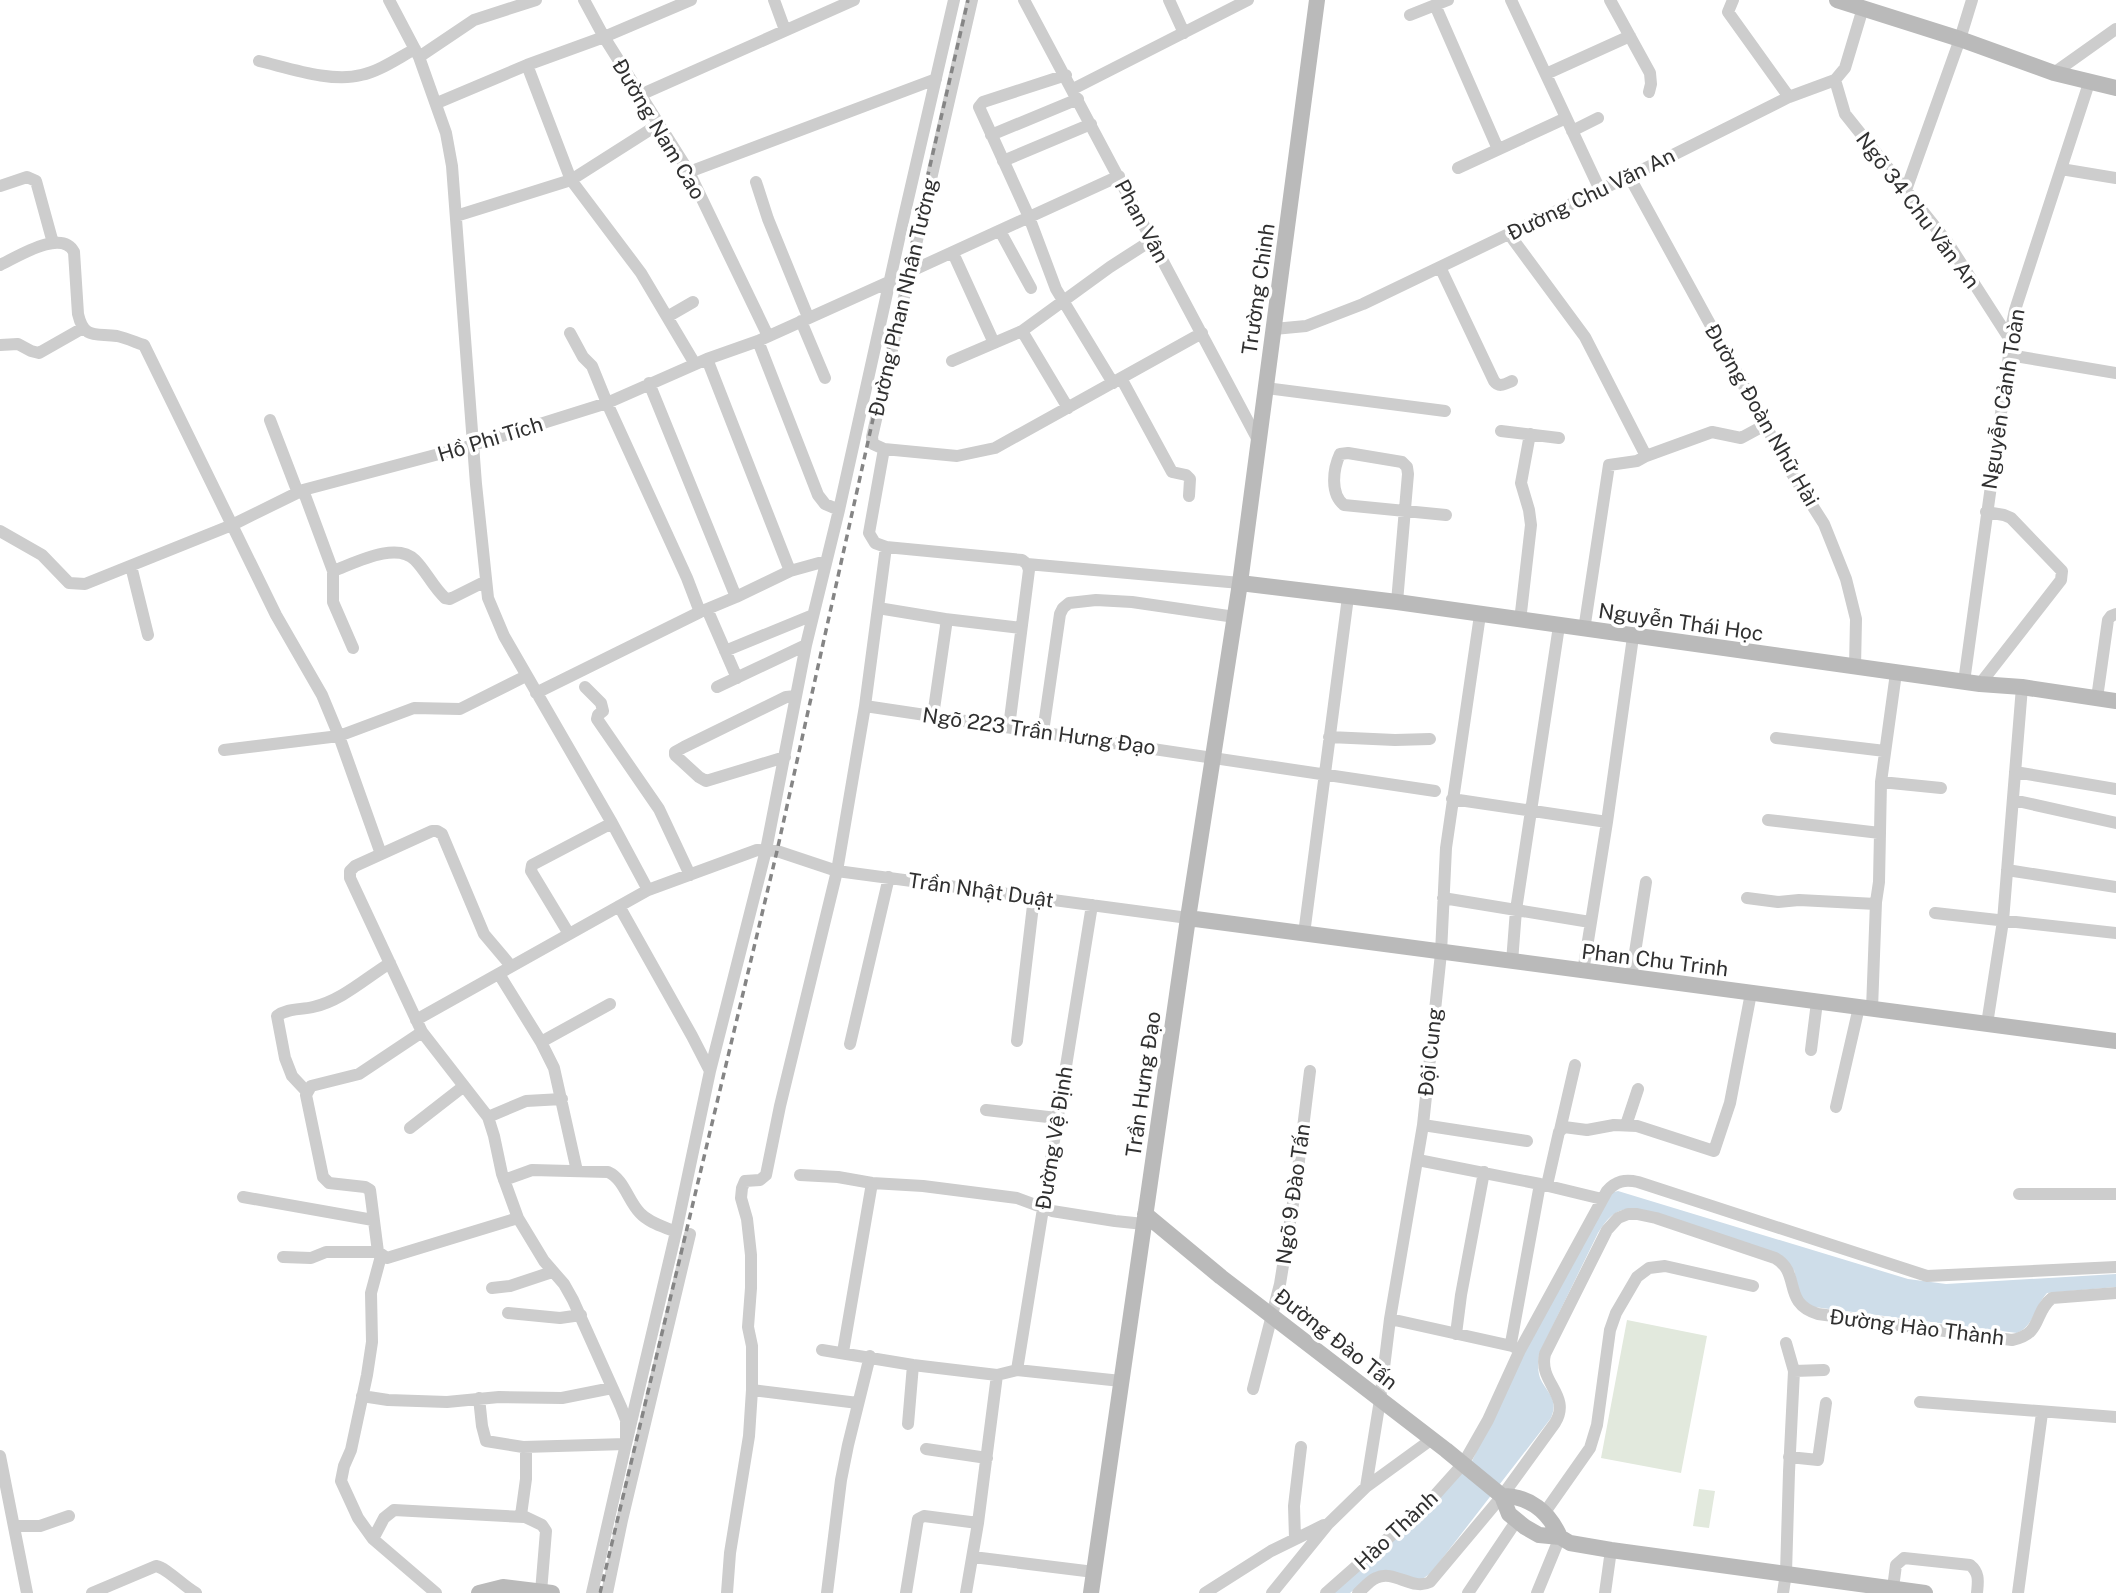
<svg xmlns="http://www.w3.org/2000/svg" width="2116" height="1593" viewBox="0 0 2116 1593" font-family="'Public Sans',sans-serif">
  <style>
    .green { fill: #e2e9dd }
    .water { fill: #cedde9 }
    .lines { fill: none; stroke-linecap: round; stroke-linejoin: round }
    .street { stroke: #cdcdcd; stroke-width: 12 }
    .secondary { stroke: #bababa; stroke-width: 16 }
    .rail { stroke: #858585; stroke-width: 3.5; stroke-dasharray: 7 5; stroke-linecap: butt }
    .labels { text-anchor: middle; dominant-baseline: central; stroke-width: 7; stroke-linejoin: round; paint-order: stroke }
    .street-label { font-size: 21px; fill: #303030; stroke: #fff }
  </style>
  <rect width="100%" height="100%" fill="#fff"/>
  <path class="green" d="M 1627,1320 L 1707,1336 L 1681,1473 L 1601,1458 Z
    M 1699,1489 L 1715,1491 L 1709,1528 L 1693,1526 Z"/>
  <path class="water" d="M 1618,1191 L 1908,1279 L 1946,1284 L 2116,1274 L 2116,1287 L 2047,1293 C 2035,1306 2034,1326 2017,1333 L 1814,1307 L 1801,1300 L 1794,1270 L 1638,1209 C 1617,1207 1609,1216 1598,1233 L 1539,1354 C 1538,1363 1537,1374 1542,1382 C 1550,1396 1558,1400 1551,1418 L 1431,1573 L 1421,1580 L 1370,1576 L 1350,1593 L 1330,1593 L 1472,1461 L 1524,1352 L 1610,1193 Z"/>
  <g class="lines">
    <path class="street" d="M 389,0 L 419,57 L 446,133 L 452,166 L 476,484 L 488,598 L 504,636 L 612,823 L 648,890
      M 584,0 L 604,37 L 689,172 L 768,336
      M 774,0 L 785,30
      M 1024,0 L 1259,442
      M 1169,0 L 1184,33
      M 1511,0 L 1600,190
      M 1610,0 L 1650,73 L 1651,84 L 1649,92
      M 1733,0 L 1728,12 L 1789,97
      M 1435,5 L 1498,149
      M 1410,15 L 1448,0
      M 419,57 L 474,20 L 536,0
      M 259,61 C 289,68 332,83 361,75 C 380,71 398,58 415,49
      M 527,65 L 571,180 L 641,273 L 695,364
      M 2054,73 L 2116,29
      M 1546,74 L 1630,36
      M 1066,75 L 983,102 L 979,107 L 1029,217 L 1056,289 L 1113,383
      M 1835,80 L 1845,114 L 1948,243 L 2009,338
      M 1073,89 L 1248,0
      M 640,95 L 854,0
      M 437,103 L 527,65 L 604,37 L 691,0
      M 1572,131 L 1598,118
      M 991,135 L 1078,99
      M 1003,161 L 1091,124
      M 1458,168 L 1566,118
      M 2061,169 L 2116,178
      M 689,172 L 936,79
      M 1629,176 L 1791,472 L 1824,524 L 1846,579 L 1856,619 L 1855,667
      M 756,182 L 768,219 L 808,317
      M 0,186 L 27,177 L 36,181 L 53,243
      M 1906,190 L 1960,39 L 1972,0
      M 456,216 L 571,180 L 659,124
      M 1000,231 L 1031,288
      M 1509,234 L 1585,337 L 1646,456
      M 953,253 L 994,343
      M 0,265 C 17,257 62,228 74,252 L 78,314 C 84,340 96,333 117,336 C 126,338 135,342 144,345 L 276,615 L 322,695 L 339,736 L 381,854
      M 1440,267 L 1494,381 C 1499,388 1505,384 1512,381
      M 909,272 L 1119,176
      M 667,317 L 693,302
      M 801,321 L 825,378
      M 1274,329 L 1306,326 L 1363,304 L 1671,156 L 1789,97 L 1835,80 L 1845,68 L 1863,8
      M 1022,331 L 1068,408
      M 570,333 L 583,357 L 592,366 L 607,403 L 687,578 L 700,612
      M 758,341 L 818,495 L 825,504 L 839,510
      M 0,345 L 18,344 L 31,351 L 39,353 L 83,328
      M 2009,355 L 2116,373
      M 952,361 L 1022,331 L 1110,267 L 1152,240
      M 1121,378 L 1172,472 L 1186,475 L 1190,479 L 1189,496
      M 649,383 L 736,597
      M 1266,388 L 1445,411
      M 270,420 L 298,493
      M 1501,431 L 1559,438
      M 884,449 L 957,456 L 995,448 L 1202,333
      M 303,490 L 333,571 L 333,602 L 353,648
      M 0,531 L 42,555 L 69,583 L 85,584 L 232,525 L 303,490 L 473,445 L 607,403 L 707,359 L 758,341 L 891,281
      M 886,547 L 1022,560 L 1027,564 L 1029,570 L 1009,727
      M 1027,564 L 1240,583
      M 131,566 L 148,635
      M 333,571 C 355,563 396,541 415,560 C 426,571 433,587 445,598 L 450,599 L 486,581
      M 790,571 L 826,561
      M 1397,602 L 1408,474 L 1407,467 L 1402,462 L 1348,453 L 1340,454 C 1333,469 1330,494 1344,505 L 1446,515
      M 878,608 L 945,619 L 946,626 L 933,716
      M 707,609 L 737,678
      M 945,619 L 1021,628
      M 1520,621 L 1531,525 L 1529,510 L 1521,483 L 1530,434
      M 1584,630 L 1609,465 L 1637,461 L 1646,456 L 1712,432 L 1741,438 L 1765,425
      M 725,651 L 813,615
      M 1964,682 L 2009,355 L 2009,338 L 2015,310 L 2089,83
      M 1980,684 L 2061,580 L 2062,571 L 2011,518 L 2004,515 L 1986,512
      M 585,687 L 601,703 L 603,711 L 598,715 L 597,719 L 659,809 L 690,875
      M 717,687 L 806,645
      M 536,693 L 700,612 L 736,597 L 790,571 L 707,359
      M 2097,698 L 2108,620 L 2111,616 L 2116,614
      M 865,706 L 1435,791
      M 1043,732 L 1060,614 L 1063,608 L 1069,603 L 1096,600 L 1132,602 L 1235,617
      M 1329,737 L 1395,740 L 1430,739
      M 1776,738 L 1885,751
      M 224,750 L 339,736 L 414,708 L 460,709 L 526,676
      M 785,757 L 706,781 L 699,777 L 675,755 L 675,752 L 684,747 L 786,697 L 796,696
      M 2015,772 L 2116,789
      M 1881,782 L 1941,788
      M 1452,799 L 1607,822
      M 2013,800 L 2116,823
      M 1768,820 L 1880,833
      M 2007,870 L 2116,887
      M 1443,898 L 1590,922
      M 1747,898 L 1778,902 L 1799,900 L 1876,904
      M 619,906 L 692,1036 L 710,1071
      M 1935,913 L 2116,933
      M 569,934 L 531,871 L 532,865 L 612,823
      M 1304,934 L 1348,597
      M 1512,962 L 1516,910 L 1559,626
      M 511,966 L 484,934 L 442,834 L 437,831 L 432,831 L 355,866 L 350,871 L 350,878 L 422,1032 L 488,1117 L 494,1136 L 502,1174 L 518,1218 L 544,1261 L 564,1284 L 573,1300 L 621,1407 L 626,1420 L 626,1444 L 592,1593
      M 1583,972 L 1607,822 L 1633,637
      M 499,974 L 541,1042 L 554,1068 L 577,1171
      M 1631,978 L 1646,882
      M 1872,1009 L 1876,902 L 1879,882 L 1881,782 L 1896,673
      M 416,1020 L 648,890 L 757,850 L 777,851 L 837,871 L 1188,918
      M 1987,1024 L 2003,921 L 2022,687
      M 422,1032 L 359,1074 L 311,1086 L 306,1095 L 323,1177 L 329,1183 L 365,1187 L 370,1190 L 378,1252 L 387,1258 L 518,1218
      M 1017,1041 L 1034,897
      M 541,1042 L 610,1004
      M 850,1044 L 889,877
      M 1811,1050 L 1817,1002
      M 307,1092 L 292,1076 L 285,1058 L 277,1016 C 287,1008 301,1010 313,1007 C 341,1001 366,978 390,963
      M 1836,1107 L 1859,1007
      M 986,1110 L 1057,1118
      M 488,1117 L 526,1101 L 562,1099
      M 1423,1125 L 1527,1141
      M 1626,1125 L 1638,1089
      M 410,1128 L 464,1086
      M 1560,1130 L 1575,1065
      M 1418,1160 L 1540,1184 L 1602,1199
      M 800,1175 L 838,1177 L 872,1183 L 923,1186 L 1017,1198 L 1052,1211 L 1115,1221 L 1144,1224
      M 504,1180 L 532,1170 L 608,1172 C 624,1179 628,1201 640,1213 C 649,1223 665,1227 676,1232
      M 1547,1185 L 1559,1132 L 1564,1127 L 1587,1130 L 1614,1125 L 1637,1126 L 1714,1151 L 1730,1103 L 1751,993
      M 2019,1194 L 2116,1194
      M 243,1197 L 373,1220
      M 381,1256 L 371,1293 L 372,1342 L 367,1375 L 351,1450 L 344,1466 L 341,1481 L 358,1518 L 373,1539 L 436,1593
      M 283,1257 L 311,1258 L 326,1252 L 378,1252
      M 492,1288 L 510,1286 L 552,1272
      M 508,1313 L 560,1318 L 581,1315
      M 1390,1319 L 1512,1346
      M 1456,1334 L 1461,1295 L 1484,1172
      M 822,1350 L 913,1365 L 997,1375 L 1017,1370 L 1121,1381
      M 1520,1350 L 1512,1346 L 1511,1343 L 1540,1184
      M 843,1352 L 872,1183
      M 1017,1370 L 1092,905
      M 1794,1371 L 1824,1370
      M 1253,1389 L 1280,1284 L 1296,1185 L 1310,1071
      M 752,1390 L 858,1403
      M 362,1396 L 388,1400 L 447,1402 L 499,1397 L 562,1398 L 612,1388
      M 479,1398 L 482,1426 L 486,1441 L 523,1447 L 526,1450 L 526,1479 L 521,1515 L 542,1525 L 546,1531 L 541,1592
      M 1920,1402 L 2116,1417
      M 908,1424 L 913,1365
      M 523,1447 L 626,1444 L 676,1232 L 710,1071 L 766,850 L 806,645 L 839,510 L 903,221 L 954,0
      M 926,1449 L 987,1458
      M 0,1456 L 27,1593
      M 1789,1457 L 1818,1460 L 1826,1403
      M 1366,1487 L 1380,1400 L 1390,1319 L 1423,1125 L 1441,953 L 1446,848 L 1480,615
      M 1545,1512 L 1590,1448 L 1597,1425 L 1610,1330 L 1616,1313 L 1637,1277 L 1649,1268 L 1665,1266 L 1753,1286
      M 14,1526 L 40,1526 L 69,1516
      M 1295,1538 L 1294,1506 L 1301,1447
      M 373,1539 L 384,1518 L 394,1510 L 524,1517
      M 973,1557 L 1094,1572
      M 1893,1588 L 1896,1565 L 1904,1558 L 1970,1565 C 1980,1573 1978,1582 1977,1593
      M 92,1593 L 156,1566 C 167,1568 183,1586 196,1593
      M 607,1593 L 622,1520 L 690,1234
      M 727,1593 L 730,1553 L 749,1436 L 752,1390 L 752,1346 L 748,1327 L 751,1288 L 751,1255 L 747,1219 L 741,1198 L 742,1188 L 745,1181 L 760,1180 L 766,1175 L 780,1106 L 837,871 L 865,706 L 886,547 L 875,543 L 869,533 L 884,449 L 873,444 L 872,437 L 972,0
      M 827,1593 L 841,1480 L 848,1445 L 870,1356
      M 906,1593 L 918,1519 L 924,1516 L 978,1523
      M 966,1593 L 978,1523 L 997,1375
      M 1205,1593 L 1271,1551 L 1324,1525
      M 1272,1593 L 1328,1524 L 1366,1487 L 1432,1439
      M 1326,1593 L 1428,1503 L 1463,1464 L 1488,1420 L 1520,1350 L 1607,1191 C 1616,1181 1625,1179 1638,1182 L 1927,1276 L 2116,1267
      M 1358,1593 C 1364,1588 1369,1581 1376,1578 C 1394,1569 1412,1591 1430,1582 L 1502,1496 L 1555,1423 C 1572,1395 1538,1383 1545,1354 L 1607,1230 L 1618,1218 L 1628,1214 L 1637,1214 L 1656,1218 L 1775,1258 C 1802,1273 1781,1303 1818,1314 L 2012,1340 C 2043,1334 2033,1313 2052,1298 L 2116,1293
      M 1468,1593 L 1517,1520
      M 1537,1593 L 1560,1537
      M 1605,1593 L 1611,1550
      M 1783,1593 L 1786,1573 L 1789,1472 L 1794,1371 L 1786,1343
      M 2018,1593 L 2042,1413"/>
    <path class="secondary" d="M 1837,0 L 1960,39 L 2054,73 L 2116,88
      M 1240,583 L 1397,602 L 1980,684 L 2022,687 L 2116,701
      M 1188,918 L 2116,1041
      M 1145,1214 L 1221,1277 L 1446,1450 L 1502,1496 L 1509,1514 L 1525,1527 L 1539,1535 L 1560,1537 L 1570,1543 L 1611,1550 L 1925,1593
      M 1502,1496 C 1530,1496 1549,1512 1560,1537
      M 479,1593 L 503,1587 L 552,1593
      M 1091,1593 L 1188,918 L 1240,583 L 1317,0"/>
    <path class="rail" d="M 600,1593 L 777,851 L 905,275 L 968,0"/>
  </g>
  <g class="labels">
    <g class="street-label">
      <text transform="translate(659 129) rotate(59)">Đường Nam Cao</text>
      <text transform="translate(1591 194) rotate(-26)">Đường Chu Văn An</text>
      <text transform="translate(1918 210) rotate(53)">Ngõ 34 Chu Văn An</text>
      <text transform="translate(1142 221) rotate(62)">Phan Vân</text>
      <text transform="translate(1258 289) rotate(-82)">Trường Chinh</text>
      <text transform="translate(903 297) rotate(-77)">Đường Phan Nhân Tường</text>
      <text transform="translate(2003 399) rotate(-81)">Nguyễn Cảnh Toàn</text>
      <text transform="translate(1762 415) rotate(60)">Đường Đoàn Nhữ Hài</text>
      <text transform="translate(490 439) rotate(-17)">Hồ Phi Tích</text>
      <text transform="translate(1681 622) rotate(8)">Nguyễn Thái Học</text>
      <text transform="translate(1039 731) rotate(8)">Ngõ 223 Trần Hưng Đạo</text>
      <text transform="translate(981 890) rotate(8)">Trần Nhật Duật</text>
      <text transform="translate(1655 960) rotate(7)">Phan Chu Trinh</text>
      <text transform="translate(1430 1052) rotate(-84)">Đội Cung</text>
      <text transform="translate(1143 1084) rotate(-82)">Trần Hưng Đạo</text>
      <text transform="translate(1054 1138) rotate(-81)">Đường Vệ Định</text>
      <text transform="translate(1293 1194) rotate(-82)">Ngõ 9 Đào Tấn</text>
      <text transform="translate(1917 1327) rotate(7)">Đường Hào Thành</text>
      <text transform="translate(1336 1339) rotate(38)">Đường Đào Tấn</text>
      <text transform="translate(1396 1530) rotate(-43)">Hào Thành</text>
    </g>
  </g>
</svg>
